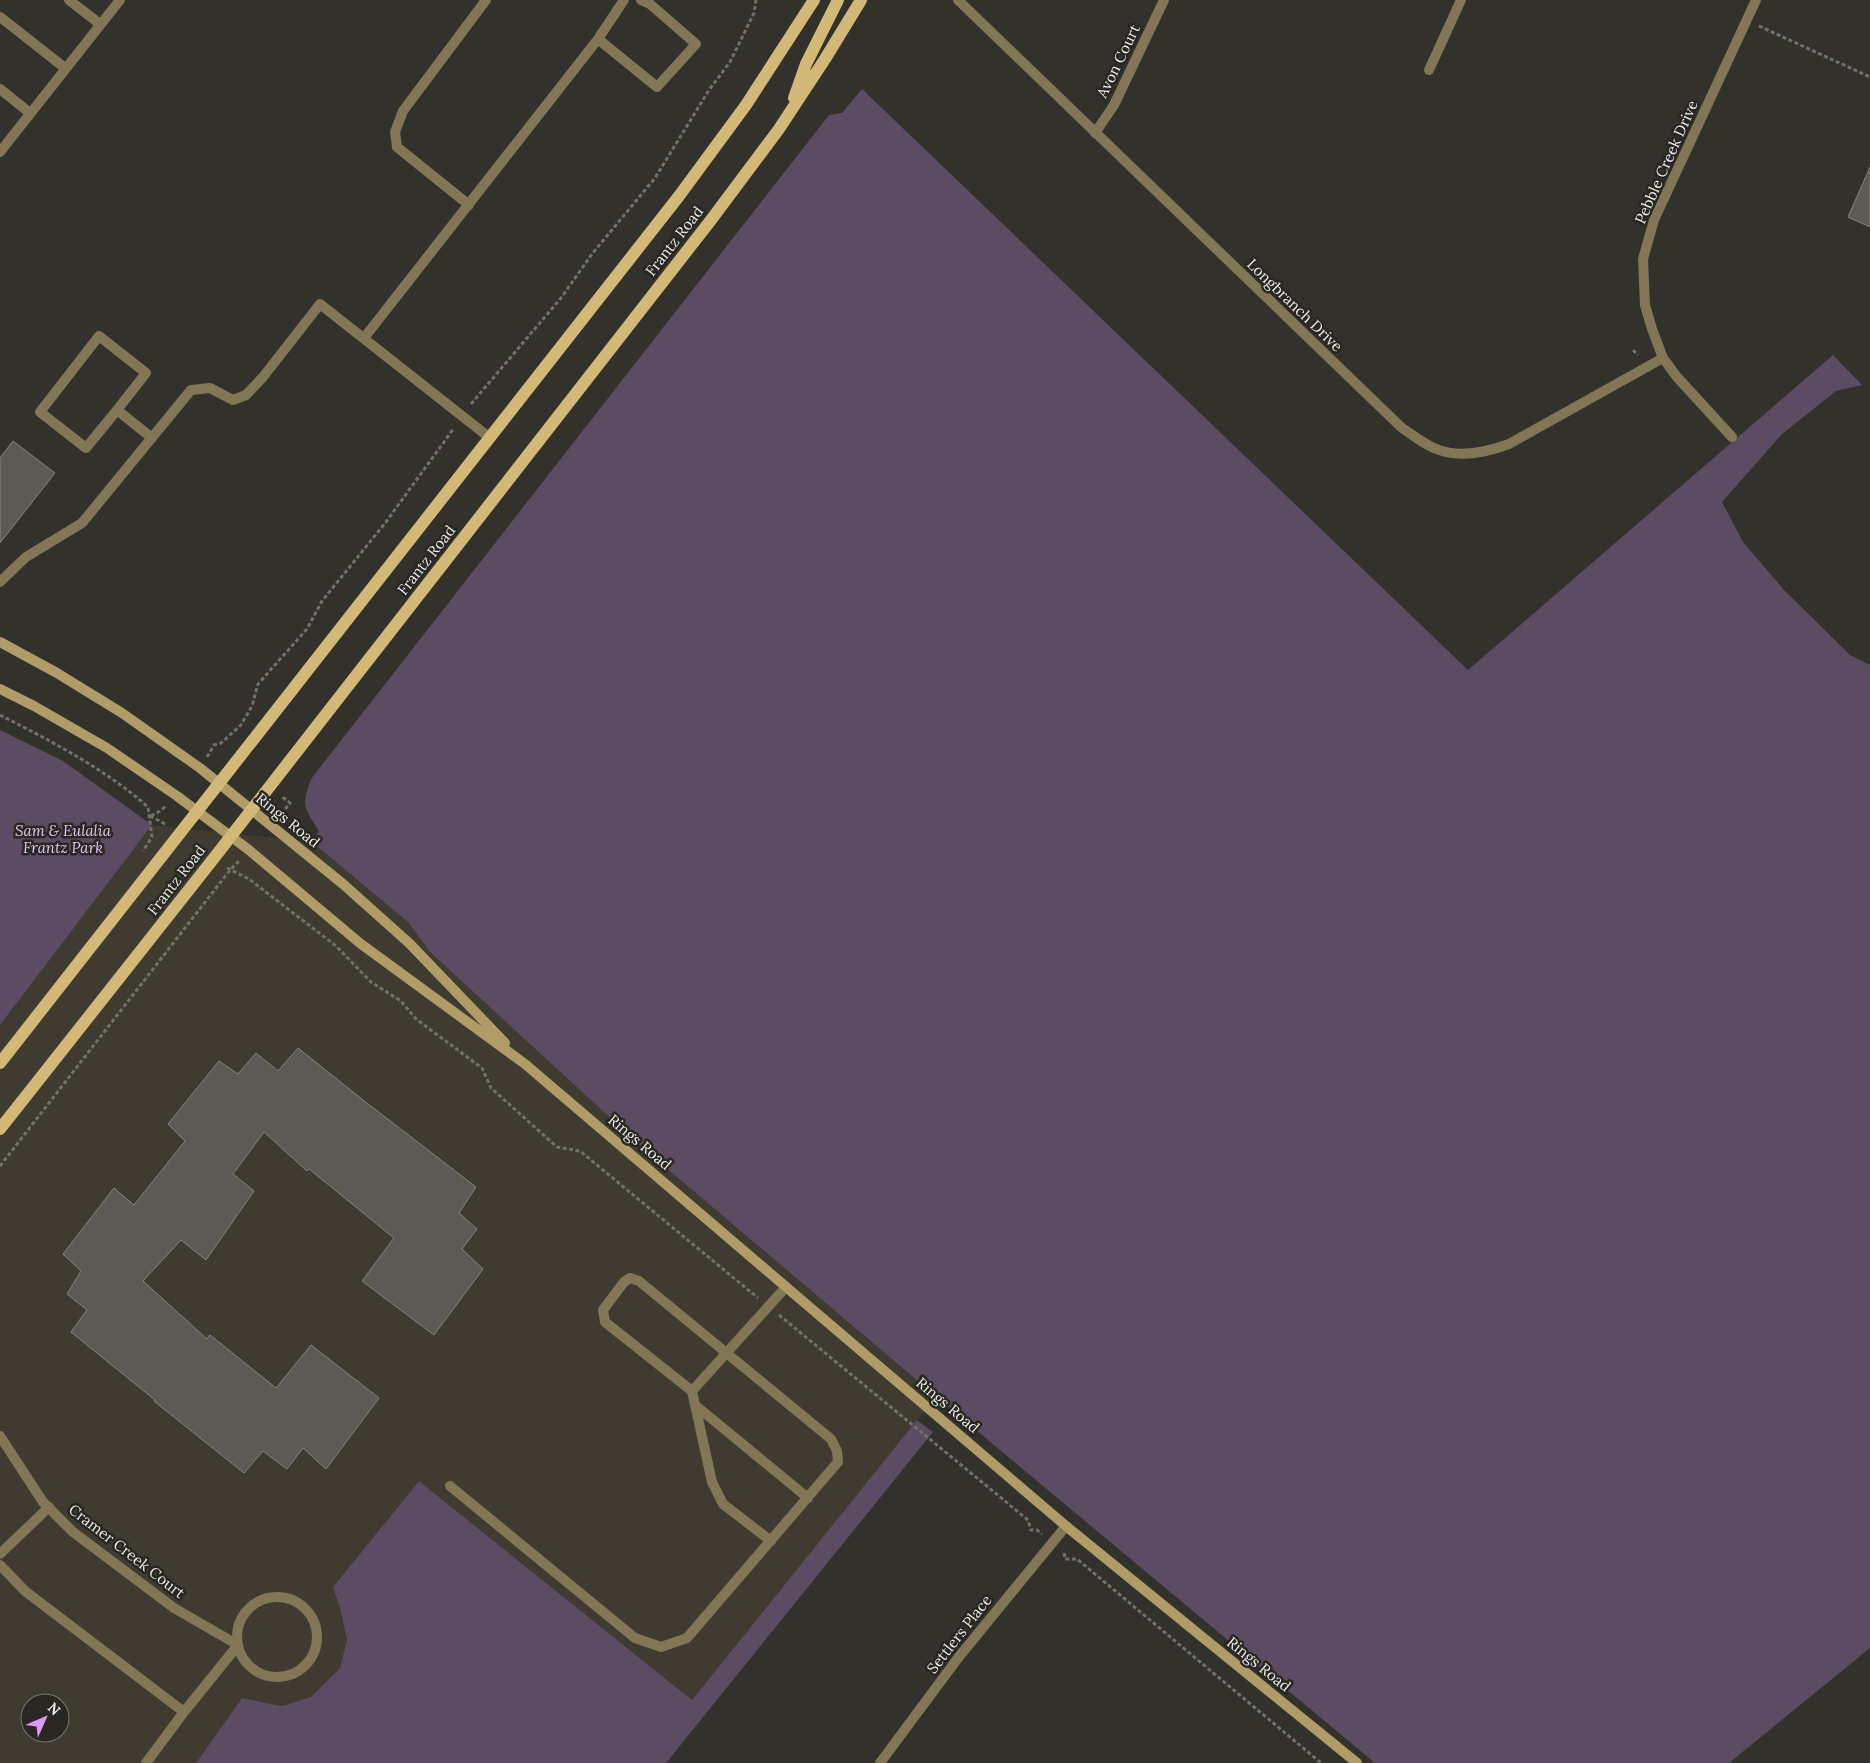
<svg xmlns="http://www.w3.org/2000/svg" width="1870" height="1763" viewBox="0 0 1870 1763" font-family="Lora,serif">
  <style>
    .built { fill: #3f3b30; fill-rule: evenodd }
    .green { fill: #5c4c63 }
    .building { fill: #5c5a54; stroke: #85837c }
    .lines { fill: none; stroke-linecap: round; stroke-linejoin: round }
    .path { stroke: #71706b; stroke-width: 3; stroke-dasharray: 4 2.5; stroke-linecap: butt }
    .lane { stroke: #827656; stroke-width: 10 }
    .street { stroke: #827656; stroke-width: 10 }
    .secondary { stroke: #af9c69; stroke-width: 10 }
    .primary { stroke: #d2b977; stroke-width: 12 }
    .labels { text-anchor: middle; dominant-baseline: central; stroke-width: 5; stroke-linejoin: round; paint-order: stroke }
    .street-label { font-size: 15px; fill: #ecebe7; stroke: #292722 }
    .park-label { font-size: 15px; font-style: italic; fill: #e2c1f2; stroke: #292722 }
  </style>
  <rect width="100%" height="100%" fill="#33312c"/>
  <path class="built" d="M 152,825 L 312,842 L 409,923 L 430,952 L 645,1150 L 936,1397 L 692,1700 L 419,1481 L 333,1587 L 340,1608 L 347,1640 L 340,1668 L 311,1697 L 282,1706 L 242,1698 L 196,1763 L 0,1763 L 0,1025 ZM 30,1703 L 60,1703 L 60,1733 L 30,1733 Z"/>
  <path class="green" d="M 862,89 L 1468,670 L 1833,355 L 1862,385 L 1836,391 L 1782,434 L 1722,502 L 1743,542 L 1784,590 L 1850,655 L 1870,665 L 1870,1648 L 1729,1763 L 1375,1763 L 952,1410 L 645,1150 L 430,952 L 409,923 L 312,842 L 319,831 C 304,807 301,806 311,779 L 829,115 L 842,113 Z
    M 0,730 L 63,761 L 152,825 L 0,1025 Z
    M 917,1420 L 933,1432 L 666,1763 L 196,1763 L 242,1698 L 282,1706 L 311,1697 L 340,1668 L 347,1640 L 340,1608 L 333,1587 L 419,1481 L 692,1700 Z"/>
  <path class="building" d="M 1870,167 L 1870,227 L 1848,217 Z
    M 13,441 L 55,473 L 0,543 L 0,458 Z
    M 298,1048 L 363,1100 L 476,1187 L 459,1213 L 477,1229 L 462,1249 L 483,1269 L 434,1335 L 362,1281 L 394,1238 L 309,1169 L 307,1171 L 264,1132 L 233,1174 L 254,1191 L 206,1260 L 181,1240 L 143,1281 L 207,1339 L 210,1335 L 276,1388 L 311,1345 L 379,1398 L 326,1469 L 303,1448 L 287,1469 L 263,1451 L 244,1473 L 154,1401 L 155,1400 L 71,1332 L 87,1310 L 67,1294 L 81,1271 L 63,1254 L 114,1188 L 134,1205 L 185,1141 L 168,1124 L 219,1061 L 238,1074 L 256,1053 L 278,1071 Z"/>
  <g class="lines">
    <path class="path" d="M 1759,26 L 1870,77
      M 1633,350 L 1638,355
      M 471,404 L 561,298 L 592,254 L 655,178 L 709,90 L 730,62 L 754,13 L 756,0
      M 0,715 C 51,741 105,769 148,807 L 152,837 L 143,851
      M 207,757 L 214,745 L 221,743 L 241,725 L 252,706 L 258,684 L 307,629 L 322,601 L 386,522 L 454,428
      M 281,814 L 290,803 L 281,796
      M 150,816 L 167,825
      M 151,816 L 160,811 L 166,806
      M 227,868 L 249,879 L 336,946 L 371,982 L 401,1001 L 416,1019 L 482,1068 L 491,1088 L 557,1147 L 580,1151 L 758,1298
      M 0,1166 L 230,870 L 240,860
      M 779,1315 L 1028,1520 L 1031,1530 L 1037,1530 L 1042,1534
      M 1064,1553 L 1065,1559 L 1077,1559 L 1321,1763"/>
    <path class="lane" d="M 69,0 L 100,24
      M 624,0 L 598,39 L 657,87 L 696,44 L 650,4 L 641,0
      M 0,17 L 65,68
      M 0,89 L 30,113
      M 0,152 L 120,0
      M 469,205 L 397,147 L 395,132 L 403,111 L 486,0
      M 364,338 L 598,39
      M 117,410 L 86,448 L 40,412 L 99,336 L 146,373 L 117,410 L 152,438
      M 0,582 L 26,557 L 82,523 L 191,390 L 210,388 L 233,400 L 246,395 L 263,377 L 320,304 L 490,438
      M 695,1405 L 808,1498
      M 450,1486 L 635,1638 L 661,1647 L 687,1638 L 838,1462 L 837,1451 L 831,1439 L 639,1281 L 630,1278 L 624,1282 L 603,1310 L 605,1322 L 692,1391
      M 771,1541 L 723,1504 L 712,1482 L 692,1391 L 786,1287
      M 0,1554 L 49,1507
      M 0,1565 L 25,1591 L 184,1712 L 238,1645
      M 146,1763 L 184,1712"/>
    <path class="street" d="M 958,0 L 1401,427 C 1411,434 1422,443 1434,448 C 1458,459 1485,453 1509,444 L 1663,358
      M 1429,70 L 1461,0
      M 1095,133 L 1114,105 L 1164,0
      M 1732,437 L 1677,377 L 1663,358 L 1652,329 L 1645,305 L 1643,259 L 1654,220 L 1756,0
      M 0,1436 L 43,1502 L 73,1532 L 174,1608 L 238,1645
      M237 1637a40 40 0 1 1 80 0a40 40 0 1 1-80 0Z
      M 880,1763 L 958,1658 L 1066,1526"/>
    <path class="secondary" d="M 0,642 L 57,673 L 122,713 L 200,768 L 343,884 L 409,943 L 505,1043
      M 0,689 L 34,706 L 107,748 L 177,796 L 249,850 L 361,944 L 525,1064 L 1066,1526 L 1357,1763"/>
    <path class="primary" d="M 794,98 L 806,64 L 838,0
      M 0,1063 L 679,196 L 746,105 L 814,0
      M 0,1129 L 214,858 L 711,220 L 779,129 L 825,59 L 861,0"/>
  </g>
  <g class="labels">
    <g class="street-label">
      <text transform="translate(1118 61) rotate(-64)">Avon Court</text>
      <text transform="translate(1666 162) rotate(-66)">Pebble Creek Drive</text>
      <text transform="translate(674 241) rotate(-52)">Frantz Road</text>
      <text transform="translate(1295 305) rotate(44)">Longbranch Drive</text>
      <text transform="translate(426 560) rotate(-52)">Frantz Road</text>
      <text transform="translate(288 820) rotate(39)">Rings Road</text>
      <text transform="translate(176 880) rotate(-52)">Frantz Road</text>
      <text transform="translate(640 1142) rotate(40)">Rings Road</text>
      <text transform="translate(948 1405) rotate(40)">Rings Road</text>
      <text transform="translate(127 1551) rotate(38)">Cramer Creek Court</text>
      <text transform="translate(959 1634) rotate(-52)">Settlers Place</text>
      <text transform="translate(1259 1664) rotate(39)">Rings Road</text>
    </g>
    <g class="park-label">
      <text x="63" y="830">Sam &amp; Eulalia<tspan x="63" dy="17">Frantz Park</tspan></text>
    </g>
  </g>
  <g transform="translate(45 1718) rotate(45)"><circle r="24" fill="#292722" stroke="#777571"/>
  <path d="M0-4L9 19L0 12L-9 19Z" fill="#da9af6"/>
  <text y="-8" font-size="14" font-weight="bold" text-anchor="middle" fill="#ecebe7">N</text>
  </g>
</svg>
